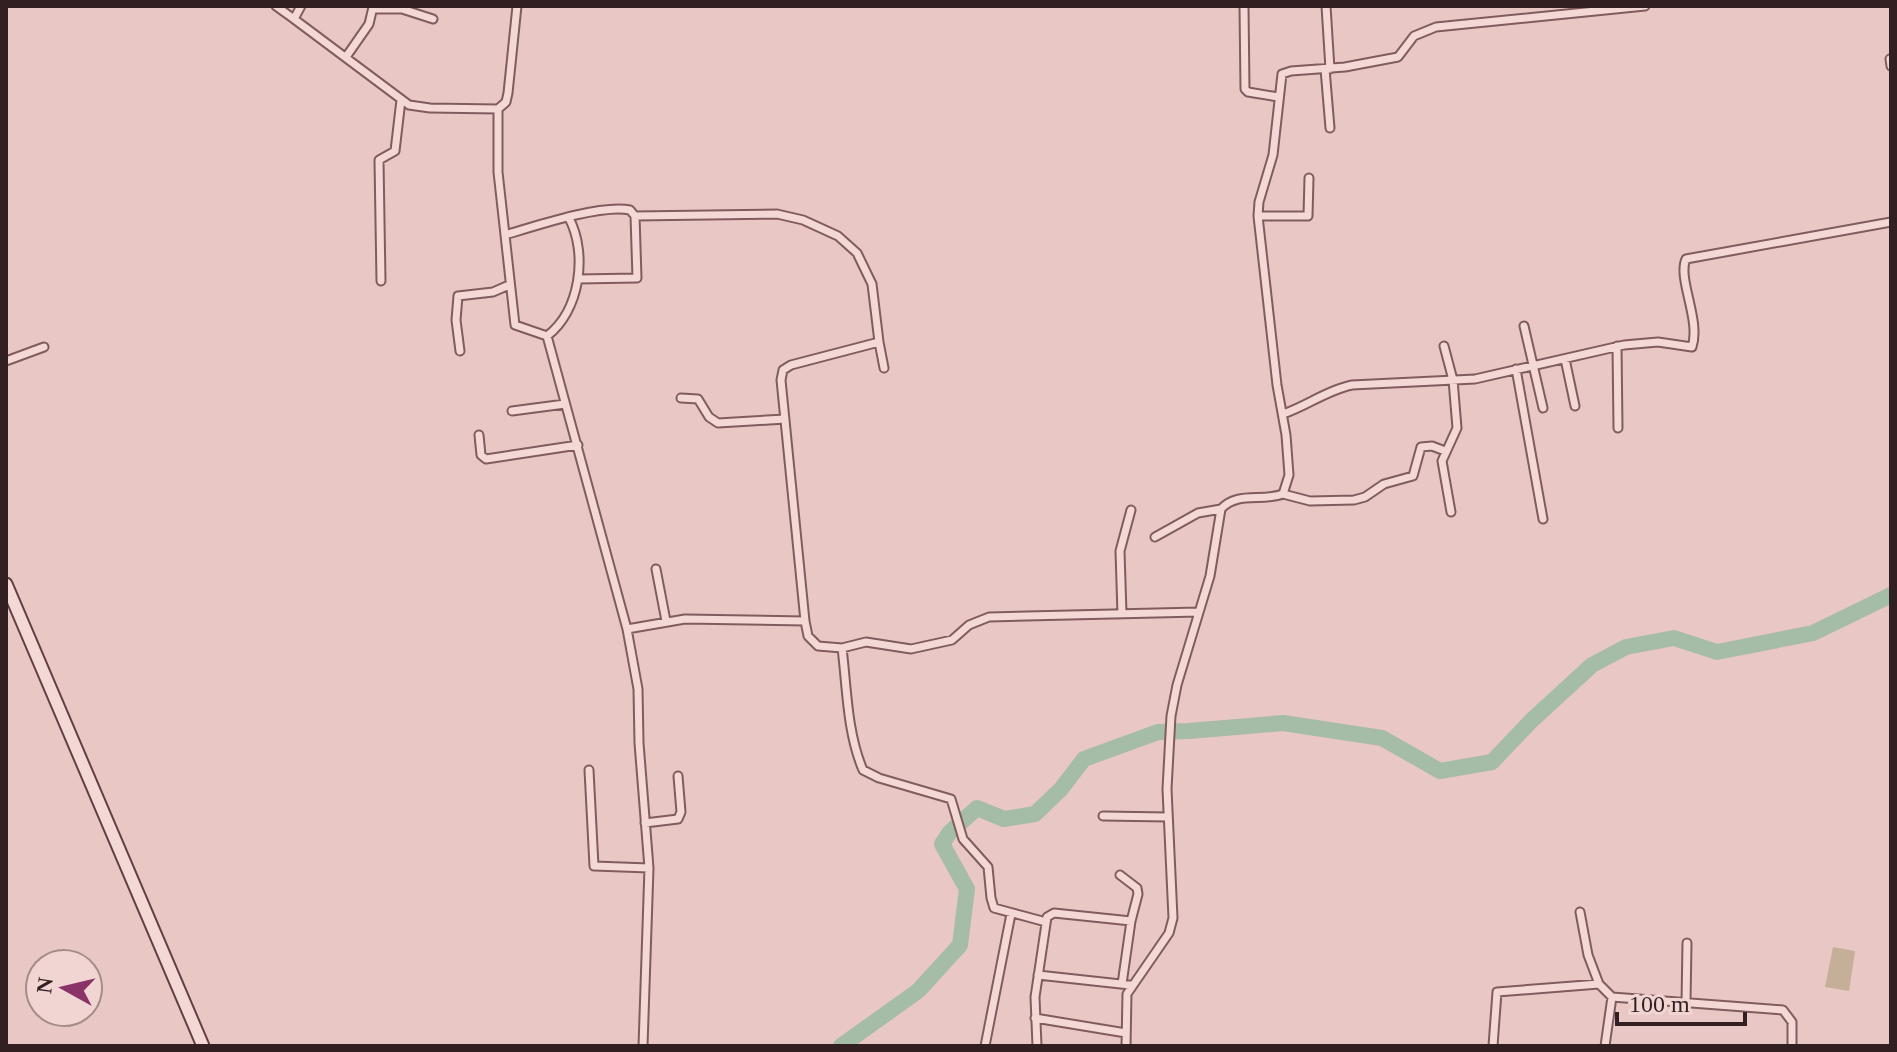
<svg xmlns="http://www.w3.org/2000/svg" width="1897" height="1052" viewBox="0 0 1897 1052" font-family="'Times New Roman',serif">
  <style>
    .garden { fill: #c5af99 }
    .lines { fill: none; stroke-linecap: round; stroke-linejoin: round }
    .river { stroke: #a5bca7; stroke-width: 16 }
    .street-casing { stroke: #815c5f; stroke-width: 11 }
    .secondary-casing { stroke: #633f43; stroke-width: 15 }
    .street { stroke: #f4d8d6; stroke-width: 7 }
    .secondary { stroke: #f4d8d6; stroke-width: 11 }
  </style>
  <rect width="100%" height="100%" fill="#e8c7c4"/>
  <path class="garden" d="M 1833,947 L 1855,951 L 1849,991 L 1825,987 Z"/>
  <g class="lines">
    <path class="river" d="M 841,1046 L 918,991 L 960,945 L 967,889 L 942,844 L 950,832 L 977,808 L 1004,819 L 1035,814 L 1061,789 L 1084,759 L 1158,732 L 1189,731 L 1283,723 L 1382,738 L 1440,771 L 1492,762 L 1531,721 L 1592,665 L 1626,647 L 1674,638 L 1717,652 L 1813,633 L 1891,595"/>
    <g class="street-casing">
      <path id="street" d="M 276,6 L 294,19 L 301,6
        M 517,6 L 508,93 L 506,102 L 498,109 L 498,172 L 515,325 L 547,336 L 627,629 L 638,689 L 639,743 L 649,868 L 643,1046
        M 1244,6 L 1245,89 L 1248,92 L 1278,97
        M 1326,6 L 1330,69
        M 373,9 L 402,9 L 433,19
        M 294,19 L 409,105 L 430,108 L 498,109
        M 346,57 L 369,24 L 373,7
        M 1890,59 L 1891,66
        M 1325,69 L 1330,128
        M 635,216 L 777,214 L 803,220 L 838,236 L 857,253 L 872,284 L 879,342 L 791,365 L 783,370 L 781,380 L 805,621
        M 1258,216 L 1308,216 L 1309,178
        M 505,235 C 535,226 601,204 630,210 L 635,216 L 637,278 L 578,279
        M 381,281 L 379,160 L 395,151 L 401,100
        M 1524,326 L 1543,408
        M 547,336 C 580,311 588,254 569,218
        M 879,342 L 884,368
        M 1444,346 L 1453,380 L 1457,428 L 1442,461 L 1451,512
        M 1617,346 L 1618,428
        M 460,351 L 456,320 L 458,296 L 493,292 L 509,285
        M 1565,359 L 1575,406
        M 6,361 L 44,347
        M 1516,369 L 1543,519
        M 681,398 L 698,399 L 709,417 L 718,423 L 785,419
        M 512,411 L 565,404
        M 1283,414 C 1307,406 1327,390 1352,385 L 1475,379 L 1624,345 L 1658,342 L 1692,347 C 1701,320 1677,278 1686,259 L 1891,222
        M 479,435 L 481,455 L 486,459 L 578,445
        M 1283,494 L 1310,501 L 1354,500 L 1365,497 L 1384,484 L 1413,476 L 1421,447 L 1432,446 L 1445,451
        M 1155,537 L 1198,513 L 1221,509
        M 656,569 L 666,621
        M 1122,614 L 1120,551 L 1131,510
        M 627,629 L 685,619 L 805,621 L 808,636 L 818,646 L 842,648 L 866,642 L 911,649 L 952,640 L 969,625 L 989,617 L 1199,612
        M 842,648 C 847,688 847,733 863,770 L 879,778 L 951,799 L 963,839 L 988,867 L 991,898 L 994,908 L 1046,922
        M 589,770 L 594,866 L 649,868
        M 1103,816 L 1168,817
        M 645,823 L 678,819 L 681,812 L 678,776
        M 1580,912 L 1588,955 L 1599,984
        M 1038,975 L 1130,985
        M 1122,984 L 1131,921
        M 1686,1003 L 1687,943
        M 1035,1018 L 1126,1033
        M 985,1046 L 1011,914
        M 1037,1046 L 1035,997 L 1047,917 L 1054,913 L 1131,921 L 1138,894 L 1137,888 L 1120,875
        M 1126,1046 L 1127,994 L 1169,933 L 1173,918 L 1167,789 L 1171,716 L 1177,685 L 1210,576 L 1221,509 C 1237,491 1261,502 1283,494 L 1289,475 L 1286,435 L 1277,385 L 1258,216 L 1259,202 L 1273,155 L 1282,74 L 1291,71 L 1345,67 L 1398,57 L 1414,36 L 1436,27 L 1645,6
        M 1493,1046 L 1497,992 L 1599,984 L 1612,997 L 1783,1010 L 1792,1022 L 1792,1046
        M 1605,1046 L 1612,997"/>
    </g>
    <g class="secondary-casing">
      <path id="secondary" d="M 6,584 L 203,1046"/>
    </g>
    <use href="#street" class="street"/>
    <use href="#secondary" class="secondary"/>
  </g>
  <rect width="1897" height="1052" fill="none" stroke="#321f21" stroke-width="16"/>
  <g transform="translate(64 988) rotate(278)"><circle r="38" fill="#f1d5d2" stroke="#a58c8b" stroke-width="2"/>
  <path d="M0-6L14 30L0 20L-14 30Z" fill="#893369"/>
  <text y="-12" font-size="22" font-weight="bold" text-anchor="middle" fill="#321f21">N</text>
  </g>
  <path d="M1617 1012v12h128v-12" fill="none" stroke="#321f21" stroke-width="4"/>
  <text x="1629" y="1012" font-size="24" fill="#321f21" stroke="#f1d5d2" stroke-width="6" paint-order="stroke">100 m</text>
</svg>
